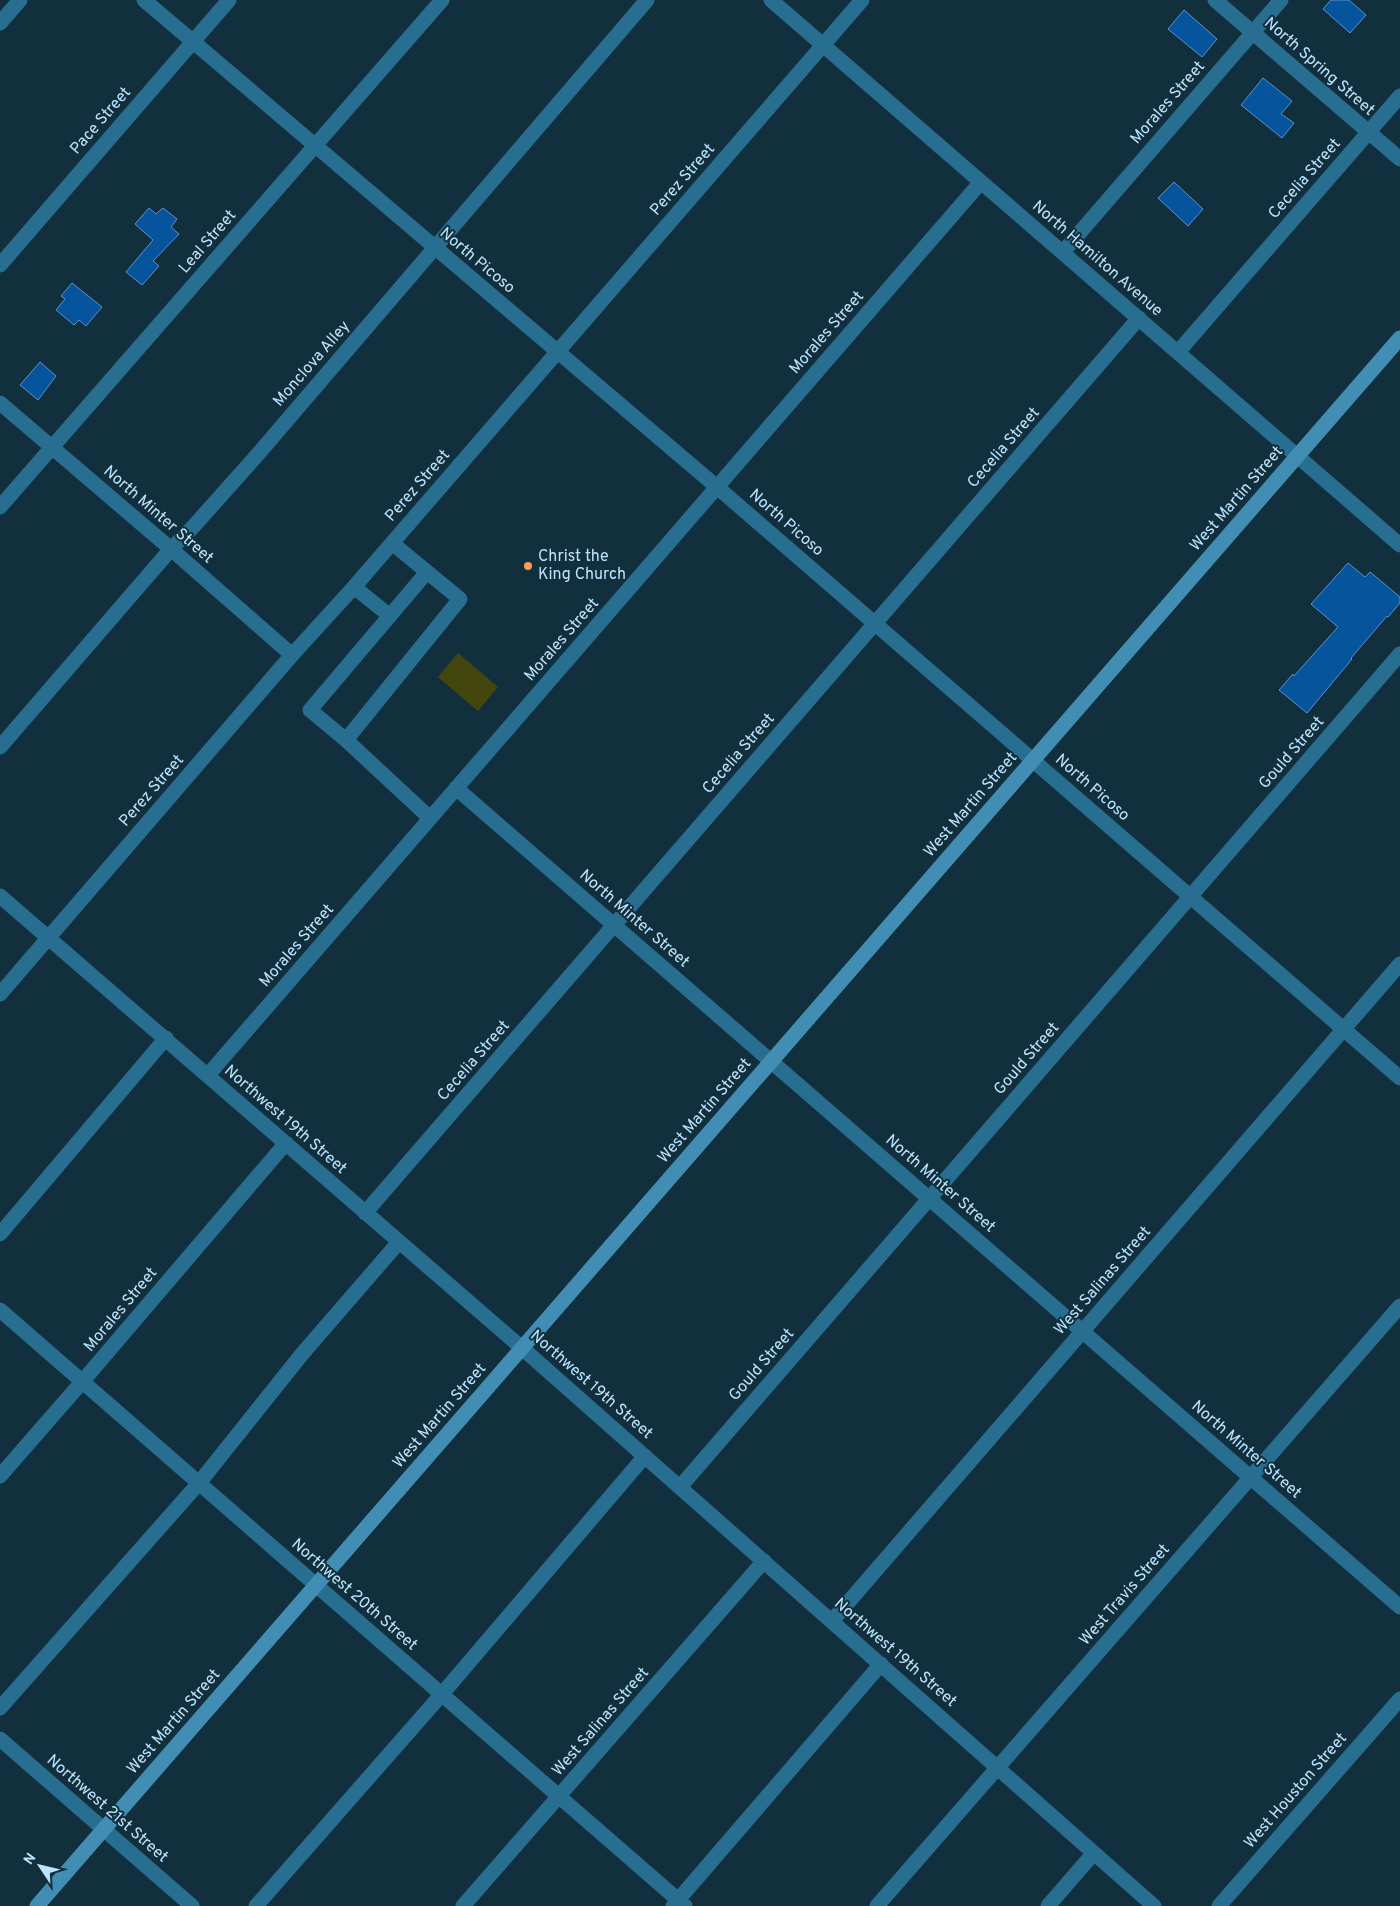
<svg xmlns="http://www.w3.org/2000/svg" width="1400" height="1906" viewBox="0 0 1400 1906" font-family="Overpass,sans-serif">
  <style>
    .green { fill: #44470d }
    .building { fill: #06549b; stroke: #5d92cf }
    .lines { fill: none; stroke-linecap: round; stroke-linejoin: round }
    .minor { stroke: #286e90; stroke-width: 15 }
    .major { stroke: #418db3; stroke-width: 15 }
    .poi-dot { fill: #fe9b58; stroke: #122f3d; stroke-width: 2 }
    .labels { text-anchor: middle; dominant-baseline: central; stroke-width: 4; stroke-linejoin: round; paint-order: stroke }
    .street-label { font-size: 16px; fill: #bbe4fc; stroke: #122f3d }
    .poi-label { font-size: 16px; fill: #bbe4fc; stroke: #122f3d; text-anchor: start }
  </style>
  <rect width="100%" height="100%" fill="#122f3d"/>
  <path class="green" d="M 458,653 L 498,687 L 478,711 L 438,677 Z"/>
  <path class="building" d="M 1331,0 L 1349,0 L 1366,15 L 1350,33 L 1323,9 Z
    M 1184,10 L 1217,39 L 1202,57 L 1168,29 Z
    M 1263,78 L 1292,101 L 1281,114 L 1294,123 L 1282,138 L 1241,105 Z
    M 1174,182 L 1203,209 L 1188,226 L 1158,198 Z
    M 149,208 L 156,214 L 163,208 L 177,219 L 171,227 L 179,234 L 153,261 L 159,266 L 142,285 L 126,272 L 153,240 L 135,224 Z
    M 72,283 L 102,307 L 86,326 L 79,320 L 74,325 L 56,310 L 65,299 L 61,296 Z
    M 40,362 L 56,376 L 38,400 L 20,385 Z
    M 1348,563 L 1365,577 L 1370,572 L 1400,597 L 1400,603 L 1388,617 L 1387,616 L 1351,658 L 1352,659 L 1307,713 L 1279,690 L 1293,674 L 1294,676 L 1338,627 L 1311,604 Z"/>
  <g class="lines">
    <path class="minor" d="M 144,0 L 717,487 L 1400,1078
      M 771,0 L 1400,545
      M 1215,0 L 1400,159
      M 0,23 L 20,0
      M 1063,252 L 1281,0
      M 0,265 L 229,0
      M 1178,352 L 1400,96
      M 0,403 L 171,549 L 292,655
      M 0,507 L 442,0
      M 392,543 L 460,599 L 346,740 L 310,710 L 427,572
      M 354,587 L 390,616
      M 346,740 L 430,818
      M 0,747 L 171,549 L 193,527 L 259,453 L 647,0
      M 456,788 L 1400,1607
      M 0,896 L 522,1348 L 1154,1906
      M 0,994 L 292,655 L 354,587 L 862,0
      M 208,1075 L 981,182
      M 365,1213 L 1139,318
      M 0,1234 L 166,1038
      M 0,1310 L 685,1906
      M 0,1476 L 82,1382 L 286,1143
      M 680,1487 L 1400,654
      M 832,1621 L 1400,964
      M 0,1708 L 199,1483 L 302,1354 L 399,1242
      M 0,1739 L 192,1906
      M 256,1906 L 442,1694 L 645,1456
      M 463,1906 L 764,1561
      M 673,1906 L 881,1664
      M 877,1906 L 1400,1306
      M 1048,1906 L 1093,1854
      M 1219,1906 L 1400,1699"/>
    <path class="major" d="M 37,1906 L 1400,338"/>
  </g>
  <circle class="poi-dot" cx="528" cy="566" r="5"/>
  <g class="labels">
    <g class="street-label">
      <text transform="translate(1319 67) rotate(41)">North Spring Street</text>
      <text transform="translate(1168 103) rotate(-49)">Morales Street</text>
      <text transform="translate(101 121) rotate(-49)">Pace Street</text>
      <text transform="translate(1305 179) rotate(-49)">Cecelia Street</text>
      <text transform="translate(683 180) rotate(-49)">Perez Street</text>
      <text transform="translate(208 242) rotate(-49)">Leal Street</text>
      <text transform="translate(1097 259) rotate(41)">North Hamilton Avenue</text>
      <text transform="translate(477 261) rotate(40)">North Picoso</text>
      <text transform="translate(827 333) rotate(-49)">Morales Street</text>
      <text transform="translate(312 364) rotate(-49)">Monclova Alley</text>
      <text transform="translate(1004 448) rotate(-49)">Cecelia Street</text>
      <text transform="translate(418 486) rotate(-49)">Perez Street</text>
      <text transform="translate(1237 499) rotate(-49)">West Martin Street</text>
      <text transform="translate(158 515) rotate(41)">North Minter Street</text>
      <text transform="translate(786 523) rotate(41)">North Picoso</text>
      <text transform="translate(562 640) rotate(-49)">Morales Street</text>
      <text transform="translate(1292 753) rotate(-49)">Gould Street</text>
      <text transform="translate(739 754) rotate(-49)">Cecelia Street</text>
      <text transform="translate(1092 788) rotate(41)">North Picoso</text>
      <text transform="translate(152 791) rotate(-49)">Perez Street</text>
      <text transform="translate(971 805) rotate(-49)">West Martin Street</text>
      <text transform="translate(634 919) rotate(41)">North Minter Street</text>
      <text transform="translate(297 946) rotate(-49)">Morales Street</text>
      <text transform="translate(1027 1059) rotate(-49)">Gould Street</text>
      <text transform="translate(474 1061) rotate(-49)">Cecelia Street</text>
      <text transform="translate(705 1111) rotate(-49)">West Martin Street</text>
      <text transform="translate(285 1120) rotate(41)">Northwest 19th Street</text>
      <text transform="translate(940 1184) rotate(41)">North Minter Street</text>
      <text transform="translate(1103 1281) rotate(-49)">West Salinas Street</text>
      <text transform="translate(121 1310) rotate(-50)">Morales Street</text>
      <text transform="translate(762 1365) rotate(-49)">Gould Street</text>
      <text transform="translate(591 1385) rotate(41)">Northwest 19th Street</text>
      <text transform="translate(440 1416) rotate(-49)">West Martin Street</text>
      <text transform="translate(1246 1450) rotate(41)">North Minter Street</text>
      <text transform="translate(354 1595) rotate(41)">Northwest 20th Street</text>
      <text transform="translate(1125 1595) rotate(-49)">West Travis Street</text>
      <text transform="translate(895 1653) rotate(41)">Northwest 19th Street</text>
      <text transform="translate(174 1722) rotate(-49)">West Martin Street</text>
      <text transform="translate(601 1722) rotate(-49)">West Salinas Street</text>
      <text transform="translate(1296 1791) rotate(-49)">West Houston Street</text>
      <text transform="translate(107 1809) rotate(41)">Northwest 21st Street</text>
    </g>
    <g class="poi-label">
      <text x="538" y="557">Christ the<tspan x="538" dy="18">King Church</tspan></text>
    </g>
  </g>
  <g transform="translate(40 1866) rotate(305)" stroke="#122f3d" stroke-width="4" paint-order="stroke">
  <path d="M0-4L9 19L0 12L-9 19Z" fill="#bbe4fc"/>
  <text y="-8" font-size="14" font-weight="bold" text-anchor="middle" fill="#bbe4fc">N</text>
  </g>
</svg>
